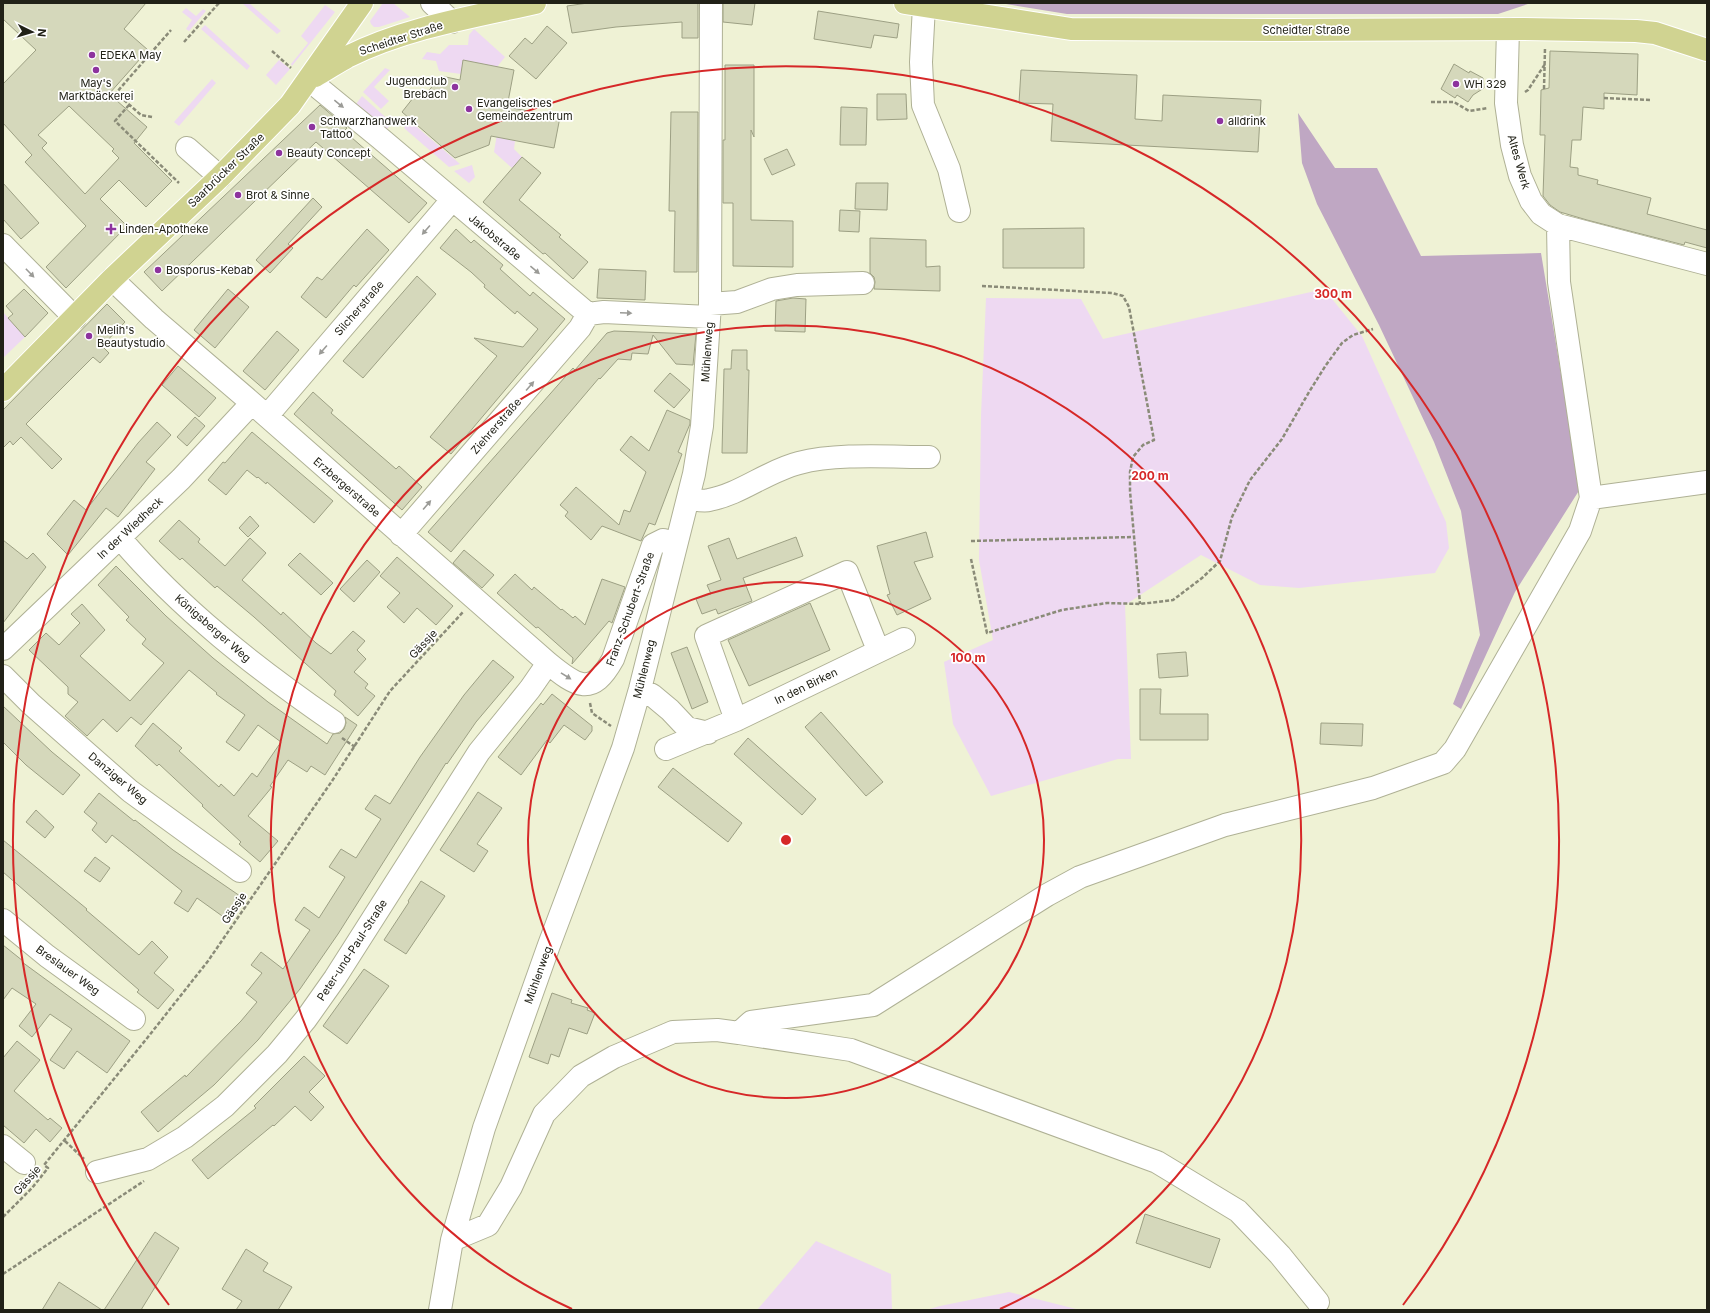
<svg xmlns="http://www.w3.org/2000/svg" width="1710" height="1313" viewBox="0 0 1710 1313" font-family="Inter,sans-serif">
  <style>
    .green { fill: #eed9f2 }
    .forest { fill: #bfa7c3 }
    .building { fill: #d5d8bb; stroke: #9da084; fill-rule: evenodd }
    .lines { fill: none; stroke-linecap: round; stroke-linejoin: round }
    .minor-casing { stroke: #afb195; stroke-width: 24 }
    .major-casing { stroke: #fff; stroke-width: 24 }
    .path { stroke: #8a8b78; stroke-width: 2.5; stroke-dasharray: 4 2; stroke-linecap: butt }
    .minor { stroke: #fff; stroke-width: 22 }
    .major { stroke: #d0d391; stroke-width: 22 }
    .oneway { fill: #9b9b97 }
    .ring { fill: none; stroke: #d62828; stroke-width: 2 }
    .poi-dot { fill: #8d339e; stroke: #fff; stroke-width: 1.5 }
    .labels { text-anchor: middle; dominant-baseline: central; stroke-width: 3.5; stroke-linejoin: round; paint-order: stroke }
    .street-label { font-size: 11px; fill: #212117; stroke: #fff }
    .poi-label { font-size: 11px; fill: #212117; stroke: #fff; text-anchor: start }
    .centre { fill: #d62828; stroke: #fff; stroke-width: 2 }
    .ring-label { font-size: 12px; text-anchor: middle; font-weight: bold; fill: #d62828; stroke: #fff; stroke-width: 3.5; stroke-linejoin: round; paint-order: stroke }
  </style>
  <rect width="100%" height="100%" fill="#eff2d5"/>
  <path class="green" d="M 242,3 L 249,3 L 281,31 L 277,34 Z
    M 383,3 L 393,3 L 410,17 L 379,27 L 374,27 L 371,24 L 370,21 Z
    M 325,5 L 335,12 L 292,66 L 291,64 L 308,43 L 301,36 Z
    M 186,8 L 196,16 L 203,9 L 206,11 L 189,31 L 186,29 L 192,20 L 182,12 Z
    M 205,25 L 250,66 L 247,70 L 201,29 Z
    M 474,29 L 505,57 L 497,67 L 463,60 L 461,74 L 439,71 L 436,61 L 422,59 L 427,52 L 440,54 L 449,45 L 468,45 L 469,35 Z
    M 279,60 L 290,69 L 276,85 L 266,75 Z
    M 385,68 L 390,70 L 374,87 L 389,101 L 381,109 L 363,92 Z
    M 212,79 L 216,83 L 179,126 L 174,122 Z
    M 362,96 L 392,123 L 386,130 L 356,104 Z
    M 409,120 L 410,121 L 460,164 L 449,167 L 404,128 Z
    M 498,128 L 504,129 L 502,138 L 515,141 L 514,149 L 522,157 L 512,168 L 494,152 Z
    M 472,165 L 475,177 L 469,183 L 454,171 Z
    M 1324,289 L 1362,336 L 1446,522 L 1449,548 L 1435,573 L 1299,588 L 1260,585 L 1201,555 L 1125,605 L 1131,759 L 1118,759 L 991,796 L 953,724 L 944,662 L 993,640 L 979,560 L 981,415 L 986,298 L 1081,299 L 1103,339 Z
    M 3,312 L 25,337 L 3,358 Z
    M 816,1241 L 891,1274 L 892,1310 L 757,1310 Z
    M 1009,1292 L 1080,1310 L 926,1310 L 940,1306 Z"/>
  <path class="forest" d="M 1000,3 L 1531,3 L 1498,14 L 1067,14 Z
    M 1298,113 L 1335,168 L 1377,168 L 1421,256 L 1541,253 L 1580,489 L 1515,592 L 1461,709 L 1453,704 L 1480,635 L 1461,511 L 1434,442 L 1379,325 L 1317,204 L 1302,163 Z"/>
  <path class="building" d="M 3,3 L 146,3 L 124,29 L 148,50 L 109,94 L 147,127 L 134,143 L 172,181 L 146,207 L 119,180 L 100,199 L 127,226 L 66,288 L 46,267 L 86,226 L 25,162 L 32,155 L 3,123 L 3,84 L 36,50 L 3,19 ZM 69,106 L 114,149 L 112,151 L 119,158 L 85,194 L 42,148 L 47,143 L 38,135 Z
    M 588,3 L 698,3 L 698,38 L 682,38 L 682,22 L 616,27 L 572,33 L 567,6 Z
    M 723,3 L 755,3 L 752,25 L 723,22 Z
    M 818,11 L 899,24 L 897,38 L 874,35 L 871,48 L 814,39 Z
    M 547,26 L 567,43 L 536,79 L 509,56 L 525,38 L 532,44 Z
    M 1550,51 L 1638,54 L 1637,95 L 1604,93 L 1604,109 L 1583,107 L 1581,140 L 1572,140 L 1570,167 L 1578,168 L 1578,175 L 1598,180 L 1597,184 L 1651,198 L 1647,214 L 1707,230 L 1707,248 L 1685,242 L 1684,245 L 1587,220 L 1560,212 L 1550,205 L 1543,196 L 1545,135 L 1540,135 L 1541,90 L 1549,88 Z
    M 463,60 L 514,70 L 507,107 L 560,117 L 554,148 L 491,136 L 489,145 L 455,158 L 402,112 L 417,93 L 425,95 L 441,76 L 460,80 Z
    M 1454,64 L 1469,73 L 1470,71 L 1483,78 L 1484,88 L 1473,95 L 1468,102 L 1457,95 L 1455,98 L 1441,89 Z
    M 725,65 L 754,65 L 754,137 L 751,130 L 751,220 L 793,221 L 793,267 L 733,266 L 733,203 L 723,203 L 723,140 L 725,140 Z
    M 1021,70 L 1137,75 L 1135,119 L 1162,121 L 1163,95 L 1261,100 L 1258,152 L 1051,141 L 1053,104 L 1019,103 Z
    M 877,94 L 906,94 L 907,119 L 877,120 Z
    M 320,105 L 347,128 L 344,131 L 427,203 L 409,223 L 316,142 L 162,291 L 144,272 Z
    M 841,107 L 867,108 L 866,145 L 840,145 Z
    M 671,112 L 698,112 L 697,272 L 674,272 L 675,211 L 669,211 Z
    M 787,149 L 795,165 L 772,175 L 764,159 Z
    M 522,157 L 541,173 L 519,200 L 561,235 L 559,237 L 588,262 L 573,279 L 545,253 L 543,254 L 483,202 Z
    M 3,183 L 39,223 L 21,239 L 3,219 Z
    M 856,183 L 888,183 L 887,210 L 855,209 Z
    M 313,198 L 322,207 L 288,244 L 293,248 L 270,273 L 256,260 Z
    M 840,210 L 860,211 L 859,232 L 839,231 Z
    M 1084,228 L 1084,268 L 1003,268 L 1003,229 Z
    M 367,229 L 389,250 L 356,287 L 354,285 L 326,318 L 301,297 L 317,277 L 322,280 Z
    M 456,229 L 471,243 L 474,240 L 503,265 L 500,269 L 530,296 L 533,292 L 565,319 L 451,454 L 430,437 L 497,356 L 474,338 L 523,347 L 538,329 L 517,311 L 515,314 L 484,287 L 485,285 L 471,272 L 440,248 Z
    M 870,238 L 926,240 L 926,267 L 940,266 L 940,291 L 874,289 L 875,282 L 874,277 L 870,273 Z
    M 599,269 L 646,271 L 645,300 L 597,298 Z
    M 417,276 L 436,294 L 363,378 L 343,361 Z
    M 24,289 L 48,313 L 25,337 L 8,318 L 13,314 L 6,306 Z
    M 228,289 L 249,307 L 215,348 L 194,330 Z
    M 793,298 L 806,299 L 805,332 L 775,331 L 776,301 Z
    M 107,304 L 125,322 L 102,346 L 109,353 L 100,363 L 93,357 L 26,424 L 62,459 L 52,469 L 21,437 L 13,445 L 10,441 L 3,448 L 3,410 Z
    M 277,331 L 299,350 L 265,390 L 243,371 Z
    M 614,331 L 696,334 L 693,365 L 676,364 L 653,335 L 648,354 L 632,353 L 631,360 L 618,359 L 600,379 L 599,378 L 451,552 L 428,532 L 573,368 L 575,370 L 607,333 Z
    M 732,350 L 747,350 L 747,370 L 749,370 L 747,453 L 722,453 L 724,369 L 731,369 Z
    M 178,366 L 216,398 L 199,417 L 162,385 Z
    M 670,373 L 690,390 L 674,408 L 654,391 Z
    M 313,392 L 333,410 L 331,413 L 396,469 L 399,466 L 422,487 L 402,510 L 294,414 Z
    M 667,410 L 690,420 L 690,424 L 678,452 L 682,454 L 655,525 L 649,523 L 641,541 L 602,526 L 591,540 L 565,516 L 568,512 L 560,505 L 576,487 L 619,525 L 624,510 L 630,512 L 646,472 L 620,450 L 631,436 L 649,451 Z
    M 195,417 L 205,426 L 187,446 L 177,437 Z
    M 157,422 L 171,435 L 146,462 L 155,469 L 118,517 L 106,508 L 68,555 L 47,534 L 74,500 L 86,510 L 138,443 Z
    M 252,432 L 333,501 L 314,523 L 267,482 L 266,484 L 258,477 L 257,478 L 247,470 L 226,495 L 208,480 L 223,462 L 225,463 Z
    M 250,516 L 259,526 L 248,537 L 239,528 Z
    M 179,520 L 200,539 L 198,542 L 225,566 L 250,538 L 266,553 L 242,580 L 281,615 L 283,612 L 316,643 L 331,654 L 353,631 L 365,641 L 357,650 L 366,659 L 354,672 L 368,684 L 365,688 L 375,696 L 358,716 L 334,695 L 336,691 L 254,617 L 217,586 L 215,588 L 182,558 L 180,560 L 159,541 Z
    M 926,532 L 933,557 L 914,562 L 931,599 L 897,615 L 887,595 L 890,594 L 877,546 Z
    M 796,537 L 803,556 L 743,578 L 752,601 L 718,614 L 716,609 L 702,614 L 696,599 L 711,594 L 707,585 L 721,580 L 708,546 L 729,538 L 737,559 Z
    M 3,540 L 27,559 L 33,553 L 46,567 L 3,623 Z
    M 464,550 L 494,575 L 482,588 L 453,563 Z
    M 300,553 L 333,583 L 321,595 L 288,565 Z
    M 397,557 L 453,606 L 436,625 L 417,608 L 404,623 L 387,607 L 400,593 L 380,576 Z
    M 367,560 L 380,572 L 354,602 L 340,589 Z
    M 116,566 L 166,616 L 213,658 L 268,702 L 327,744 L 333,734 L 340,733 L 344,729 L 346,723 L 345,717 L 357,725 L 325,775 L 311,766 L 307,772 L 288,760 L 270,786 L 272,787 L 248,816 L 278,841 L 260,862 L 239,844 L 241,842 L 202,806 L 203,805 L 159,764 L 157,766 L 135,746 L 153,723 L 182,748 L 179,751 L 219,787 L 221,784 L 234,796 L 252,773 L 257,777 L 281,742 L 258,725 L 239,751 L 226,742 L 245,715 L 216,694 L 217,693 L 189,670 L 141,725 L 131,717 L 117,732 L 103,719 L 87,736 L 65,716 L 78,702 L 68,694 L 68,687 L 29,650 L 46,633 L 59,645 L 80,623 L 71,614 L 82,604 L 105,630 L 80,656 L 130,701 L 164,663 L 142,644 L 146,639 L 126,620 L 129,617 L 98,585 Z
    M 515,574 L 532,590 L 534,587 L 561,610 L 562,609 L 573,618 L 575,616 L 585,625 L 602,579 L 625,587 L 612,623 L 609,621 L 572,664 L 573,658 L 538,627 L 536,628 L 497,593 Z
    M 810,603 L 830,650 L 749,686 L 728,640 Z
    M 687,647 L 708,702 L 692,709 L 671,653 Z
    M 1186,652 L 1188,676 L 1159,678 L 1157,654 Z
    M 493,660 L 514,677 L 476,722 L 447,764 L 446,763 L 338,934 L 300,989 L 258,1040 L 214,1085 L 158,1132 L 141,1112 L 185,1075 L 186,1077 L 241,1021 L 257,1002 L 246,993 L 262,973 L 251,965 L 261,952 L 283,969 L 310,930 L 295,920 L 304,907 L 319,918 L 345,877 L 329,867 L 341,849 L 356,858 L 381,819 L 365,809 L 375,795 L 390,804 L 420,757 L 464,695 Z
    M 1140,689 L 1161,689 L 1160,714 L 1208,714 L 1208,740 L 1140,740 Z
    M 552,694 L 592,726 L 592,731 L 585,740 L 564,725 L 550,743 L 547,740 L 521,775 L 498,757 L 541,703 L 543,705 Z
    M 3,706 L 52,752 L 80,775 L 63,795 L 26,765 L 3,742 Z
    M 821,712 L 883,782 L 866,796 L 805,727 Z
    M 1321,723 L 1363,724 L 1362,746 L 1320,744 Z
    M 748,738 L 816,799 L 802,815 L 734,754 Z
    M 673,768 L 742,823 L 728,842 L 658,787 Z
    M 478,792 L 502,808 L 477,844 L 488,851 L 474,872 L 440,850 Z
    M 99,793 L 134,821 L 135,820 L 173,850 L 240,896 L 225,918 L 197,898 L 188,912 L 174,903 L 182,891 L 112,835 L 106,843 L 92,830 L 97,823 L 84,812 Z
    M 36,810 L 54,827 L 45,838 L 26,822 Z
    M 3,840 L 87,909 L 86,910 L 139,955 L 152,941 L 168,957 L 154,973 L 174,990 L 158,1009 L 137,992 L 139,990 L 3,872 Z
    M 95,857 L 110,868 L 100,882 L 84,871 Z
    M 421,881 L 445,896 L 406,954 L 384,940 L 409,902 L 408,901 Z
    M 3,945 L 23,961 L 22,962 L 130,1041 L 107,1073 L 77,1051 L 64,1069 L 50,1060 L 72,1029 L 50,1014 L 32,1037 L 19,1026 L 36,1004 L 12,988 L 3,1000 Z
    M 364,969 L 389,986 L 347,1044 L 323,1026 Z
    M 552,993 L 572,1000 L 571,1003 L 588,1008 L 587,1010 L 595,1013 L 587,1034 L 569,1028 L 559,1057 L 551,1054 L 548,1064 L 529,1057 Z
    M 17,1041 L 40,1060 L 14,1091 L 48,1120 L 50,1118 L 62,1128 L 50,1142 L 36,1129 L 24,1143 L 3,1125 L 3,1058 Z
    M 304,1056 L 325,1076 L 309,1092 L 324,1107 L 311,1121 L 295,1106 L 274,1126 L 273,1125 L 208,1179 L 192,1160 L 256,1108 L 254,1106 Z
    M 1145,1214 L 1220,1239 L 1210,1268 L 1136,1243 Z
    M 155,1232 L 179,1248 L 141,1310 L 104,1310 Z
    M 246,1249 L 268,1263 L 263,1271 L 292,1287 L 278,1310 L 236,1310 L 242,1301 L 222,1289 Z
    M 59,1282 L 102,1310 L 42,1310 Z"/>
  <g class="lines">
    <g class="minor-casing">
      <path id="minor" d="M 432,3 L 452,22
        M 924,6 L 921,62 L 923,105 L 949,169 L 959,211
        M 1508,29 L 1506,103 L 1512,145 L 1520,176 L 1531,201 L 1541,214 L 1558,225 L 1707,264
        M 309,80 L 380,138 L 588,314 L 604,312 L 709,317
        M 187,148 L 220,177
        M 3,245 L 75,318
        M 112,279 L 154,319 L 252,403 L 548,663 C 577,687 592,697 613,659 L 653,545 L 663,540 L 675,543
        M 710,304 L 737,302 L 772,289 L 797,285 L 863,283
        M 267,416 L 452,200
        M 688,498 C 695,499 703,502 709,500 C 741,494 767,471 799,463 C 837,453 890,457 929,457
        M 1591,498 L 1707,482
        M 401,535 L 580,328 L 588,314
        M 120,538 C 181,610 256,668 334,722
        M 3,649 L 181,479 L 252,403
        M 3,676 L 31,704 L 130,791 L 240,871
        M 640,689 L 652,695 L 670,710 L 687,728 L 708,733
        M 736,720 L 706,636 L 847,572 L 878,650
        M 666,749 L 736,720 L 904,639
        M 3,920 L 47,956 L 134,1019
        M 739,1033 L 851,1050 L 1157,1162 L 1238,1211 L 1280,1255 L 1318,1302
        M 3,1146 L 24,1163
        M 97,1172 L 148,1159 L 185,1137 L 225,1106 L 277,1054 L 306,1019 L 335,978 L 479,752 L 530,689 L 548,663
        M 452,1240 L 488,1225 L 511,1187 L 544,1114 L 581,1076 L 614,1057 L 673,1032 L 717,1030 L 739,1033 L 751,1022 L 873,1005 L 1047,895 L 1080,877 L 1225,825 L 1373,788 L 1443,763 L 1455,749 L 1580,531 L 1591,498 L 1559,282 L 1558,225
        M 440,1310 L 452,1240 L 484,1128 L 549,945 L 623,748 L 640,689 L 694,474 L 702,426 L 710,304 L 711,3"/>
    </g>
    <g class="major-casing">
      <path id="major" d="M 905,3 L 1071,29 L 1286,30 L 1522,29 L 1636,31 L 1655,33 L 1707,50
        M 315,76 C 326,70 336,63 347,57 C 405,28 472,17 535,3
        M 3,390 L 112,279 L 220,177 L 290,105 L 362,3"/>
    </g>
    <path class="path" d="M 184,42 L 219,3
      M 272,51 L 291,68
      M 1544,89 L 1545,48
      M 1525,92 L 1528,90 L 1545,64
      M 1604,98 L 1651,100
      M 1431,102 L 1454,102 L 1469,111 L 1488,108
      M 129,105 L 115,121 L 179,183
      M 152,117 L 141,115 L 116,93 L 171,30
      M 982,286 L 1112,293 L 1123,296 L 1129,307 L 1154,440 L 1143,445 L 1133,457 L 1130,472 L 1130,491 L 1140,604
      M 971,541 L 1134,537
      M 971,559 L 987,633 L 1062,610 L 1107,603 L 1140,604 L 1173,600 L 1202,578 L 1220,561 L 1232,517 L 1250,480 L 1282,439 L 1309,392 L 1326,365 L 1342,343 L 1353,335 L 1373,329
      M 590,703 L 592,713 L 611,726
      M 342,738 L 355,747
      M 65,1141 L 84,1159
      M 3,1217 L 32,1188 L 48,1168 L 44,1165 L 148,1037 L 208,961 L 332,781 L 390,691 L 463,612
      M 3,1274 L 144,1181"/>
    <use href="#minor" class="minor"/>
    <use href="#major" class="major"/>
  </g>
  <defs><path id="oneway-solid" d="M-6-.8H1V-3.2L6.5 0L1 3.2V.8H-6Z"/></defs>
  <g class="oneway">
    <use href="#oneway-solid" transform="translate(339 104) rotate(39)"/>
    <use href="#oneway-solid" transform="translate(426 230) rotate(131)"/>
    <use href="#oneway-solid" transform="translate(535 270) rotate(40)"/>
    <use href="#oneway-solid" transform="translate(30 273) rotate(46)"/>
    <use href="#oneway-solid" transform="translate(626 313) rotate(3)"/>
    <use href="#oneway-solid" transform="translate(323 350) rotate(131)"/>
    <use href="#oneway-solid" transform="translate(530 386) rotate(-49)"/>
    <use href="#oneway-solid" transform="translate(427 505) rotate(-49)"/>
    <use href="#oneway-solid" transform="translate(566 676) rotate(32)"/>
  </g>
  <g class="ring">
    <circle cx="786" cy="840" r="258"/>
    <path d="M572 1309A515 515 0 1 1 1000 1309"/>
    <path d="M169 1305A773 773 0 1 1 1403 1305"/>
  </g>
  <g class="poi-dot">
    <circle cx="92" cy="55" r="4"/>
    <circle cx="96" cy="70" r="4"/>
    <circle cx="1456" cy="84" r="4"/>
    <circle cx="455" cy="87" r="4"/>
    <circle cx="469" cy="109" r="4"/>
    <circle cx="1220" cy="121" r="4"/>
    <circle cx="312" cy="127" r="4"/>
    <circle cx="279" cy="153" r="4"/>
    <circle cx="238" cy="195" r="4"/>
    <path d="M109 223h4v4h4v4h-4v4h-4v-4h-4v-4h4z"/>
    <circle cx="158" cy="270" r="4"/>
    <circle cx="89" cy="336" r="4"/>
  </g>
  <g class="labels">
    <g class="street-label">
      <text x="1306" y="30">Scheidter Straße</text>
      <text transform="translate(401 38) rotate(-18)">Scheidter Straße</text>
      <text transform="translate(1519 162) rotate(74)">Altes Werk</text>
      <text transform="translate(226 170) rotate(-44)">Saarbrücker Straße</text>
      <text transform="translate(495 237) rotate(40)">Jakobstraße</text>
      <text transform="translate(359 308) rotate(-49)">Silcherstraße</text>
      <text transform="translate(707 352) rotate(-86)">Mühlenweg</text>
      <text transform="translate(496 426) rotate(-49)">Ziehrerstraße</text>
      <text transform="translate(347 487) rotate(41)">Erzbergerstraße</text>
      <text transform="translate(130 528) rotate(-43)">In der Wiedheck</text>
      <text transform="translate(630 609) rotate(-70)">Franz-Schubert-Straße</text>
      <text transform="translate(213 628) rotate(41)">Königsberger Weg</text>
      <text transform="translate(423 644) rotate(-47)">Gässje</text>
      <text transform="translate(644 669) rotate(-76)">Mühlenweg</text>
      <text transform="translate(806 686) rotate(-26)">In den Birken</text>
      <text transform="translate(118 778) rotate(40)">Danziger Weg</text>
      <text transform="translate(234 908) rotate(-56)">Gässje</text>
      <text transform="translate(352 950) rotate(-57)">Peter-und-Paul-Straße</text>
      <text transform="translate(68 970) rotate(36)">Breslauer Weg</text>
      <text transform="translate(538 975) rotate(-70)">Mühlenweg</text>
      <text transform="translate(27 1180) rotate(-49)">Gässje</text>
    </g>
    <g class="poi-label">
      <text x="100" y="55">EDEKA May</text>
      <text x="447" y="81" text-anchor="end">Jugendclub<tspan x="447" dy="13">Brebach</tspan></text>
      <text x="96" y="83" text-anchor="middle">May's<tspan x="96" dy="13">Marktbäckerei</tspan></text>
      <text x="1464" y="84">WH 329</text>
      <text x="477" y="103">Evangelisches<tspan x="477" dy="13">Gemeindezentrum</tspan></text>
      <text x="320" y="121">Schwarzhandwerk<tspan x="320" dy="13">Tattoo</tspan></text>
      <text x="1228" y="121">alldrink</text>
      <text x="287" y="153">Beauty Concept</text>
      <text x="246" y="195">Brot &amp; Sinne</text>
      <text x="119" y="229">Linden-Apotheke</text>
      <text x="166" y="270">Bosporus-Kebab</text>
      <text x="97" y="330">Melih's<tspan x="97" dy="13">Beautystudio</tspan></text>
    </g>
  </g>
  <circle cx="786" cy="840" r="6" class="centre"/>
  <g class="ring-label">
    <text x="1333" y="298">300 m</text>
    <text x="1150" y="480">200 m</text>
    <text x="968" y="662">100 m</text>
  </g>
  <rect width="1710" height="1313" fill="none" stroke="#212117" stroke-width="8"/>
  <g transform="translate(32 32) rotate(95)" stroke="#ffffff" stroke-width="3" paint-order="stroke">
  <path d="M0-3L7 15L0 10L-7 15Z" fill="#212117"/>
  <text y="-6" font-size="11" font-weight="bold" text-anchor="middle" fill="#212117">N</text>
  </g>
</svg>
